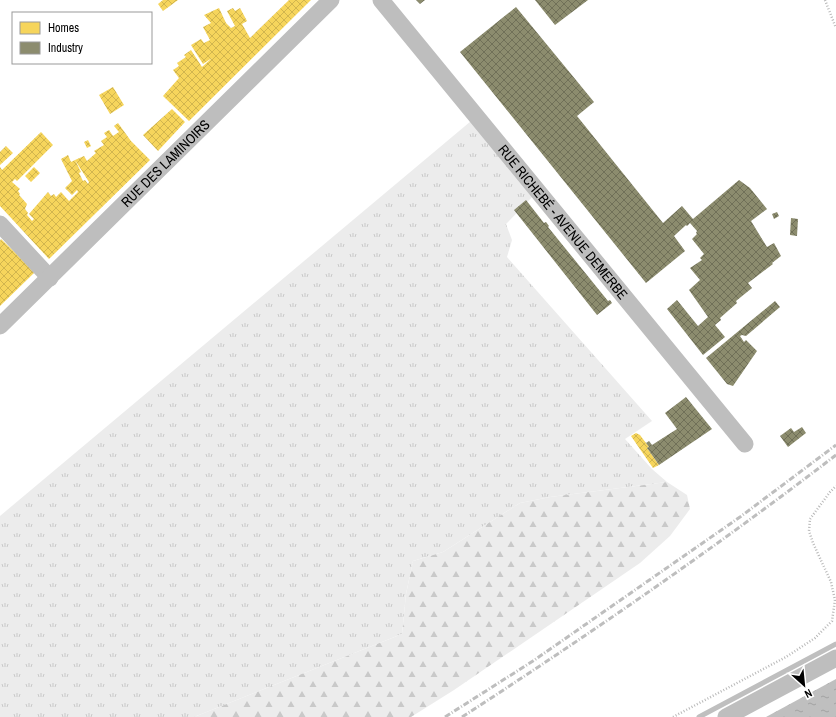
<svg xmlns="http://www.w3.org/2000/svg" width="836" height="717" viewBox="0 0 836 717" font-family="'Archivo Narrow',sans-serif">
  <style>
    .grass { fill: url(#grass-tufts) }
    .forest { fill: url(#forest-firs) }
    .water { fill: url(#water-ripples) }
    .homes { fill: url(#homes-cross-hatch) }
    .industry { fill: url(#industry-cross-hatch) }
    .lines { fill: none; stroke-linecap: round; stroke-linejoin: round }
    .stream { stroke: #bfbfbf; stroke-width: 5 }
    .path { stroke: #b9b9b9; stroke-width: 2.5; stroke-dasharray: 1 2; stroke-linecap: butt }
    .minor { stroke: #bebebe; stroke-width: 17 }
    .rail { stroke: #bebebe; stroke-width: 3; stroke-dasharray: 6 2 1 2; stroke-linecap: butt }
    .labels { text-anchor: middle; dominant-baseline: central; stroke-width: 4; stroke-linejoin: round; paint-order: stroke }
    .street-label { font-size: 14px; fill: #000; stroke: #fff }
  </style>
  <defs>
    <pattern id="grass-tufts" width="24" height="20" patternUnits="userSpaceOnUse"><rect width="24" height="20" fill="#ececec"/><path d="M3 7l-1-3M5 7V3M7 7l1-3M15 17l-1-3M17 17v-4M19 17l1-3" fill="none" stroke="#c9c9c9"/></pattern>
    <pattern id="forest-firs" width="22" height="20" patternUnits="userSpaceOnUse"><rect width="22" height="20" fill="#ececec"/><path d="M5 1l3.5 6h-7zM16 11l3.5 6h-7z" fill="#c9c9c9"/></pattern>
    <pattern id="water-ripples" width="26" height="14" patternUnits="userSpaceOnUse"><rect width="26" height="14" fill="#bfbfbf"/><path d="M2 4q2-2 4 0t4 0M15 11q2-2 4 0t4 0" fill="none" stroke="#a2a2a2"/></pattern>
    <pattern id="homes-cross-hatch" width="8" height="8" patternUnits="userSpaceOnUse"><rect width="8" height="8" fill="#f6d55c"/><path d="M0 0l8 8M0 8l8-8" fill="none" stroke="#d1b54e"/></pattern>
    <pattern id="industry-cross-hatch" width="8" height="8" patternUnits="userSpaceOnUse"><rect width="8" height="8" fill="#8c8c6e"/><path d="M0 0l8 8M0 8l8-8" fill="none" stroke="#707058"/></pattern>
  </defs>
  <rect width="100%" height="100%" fill="#fff"/>
  <path class="grass" d="M 477,116 L 538,191 L 506,224 L 512,240 L 507,257 L 652,421 L 625,439 L 652,469 L 667,482 L 550,497 L 520,503 L 443,552 L 413,561 L 406,594 L 402,634 L 194,717 L 0,717 L 0,516 Z"/>
  <path class="forest" d="M 667,482 L 687,495 L 690,509 L 670,536 L 640,563 L 454,690 L 411,717 L 194,717 L 402,634 L 406,594 L 413,561 L 443,552 L 520,503 L 550,497 Z"/>
  <path class="water" d="M 836,679 L 836,717 L 766,717 Z"/>
  <path class="homes" d="M 163,0 L 178,0 L 163,11 L 158,4 Z
    M 289,0 L 311,0 L 189,121 L 163,96 L 179,78 L 173,70 L 179,66 L 177,63 L 186,57 L 184,55 L 191,50 L 202,67 L 212,58 L 203,64 L 191,45 L 201,39 L 204,43 L 210,40 L 203,27 L 211,23 L 204,15 L 219,8 L 226,23 L 231,28 L 235,26 L 227,11 L 233,8 L 235,11 L 240,8 L 247,21 L 242,24 L 250,38 Z
    M 113,87 L 124,105 L 110,114 L 99,95 Z
    M 172,109 L 185,122 L 158,151 L 143,135 Z
    M 118,123 L 131,141 L 150,160 L 49,259 L 0,206 L 0,167 L 2,170 L 41,132 L 53,145 L 17,181 L 15,179 L 12,182 L 20,189 L 18,191 L 20,194 L 19,195 L 27,204 L 25,209 L 28,213 L 27,215 L 32,221 L 34,219 L 29,214 L 48,192 L 51,196 L 54,194 L 56,197 L 61,192 L 69,201 L 78,192 L 77,190 L 72,195 L 65,188 L 72,181 L 61,159 L 68,155 L 71,162 L 75,160 L 81,172 L 79,173 L 83,181 L 85,180 L 88,184 L 89,182 L 75,160 L 84,156 L 87,161 L 96,153 L 94,151 L 104,145 L 101,141 L 107,137 L 104,133 L 109,130 L 113,136 L 119,132 L 114,126 Z
    M 88,140 L 91,146 L 87,148 L 84,142 Z
    M 6,146 L 13,153 L 0,165 L 0,152 Z
    M 34,167 L 40,173 L 31,182 L 25,176 Z
    M 1,239 L 35,272 L 0,306 L 0,241 Z
    M 636,433 L 640,435 L 649,447 L 647,448 L 659,465 L 653,468 L 631,436 Z"/>
  <path class="industry" d="M 416,0 L 425,0 L 420,4 Z
    M 535,0 L 588,0 L 555,25 Z
    M 516,7 L 594,102 L 577,116 L 663,223 L 682,206 L 693,219 L 739,180 L 750,188 L 767,209 L 751,221 L 767,247 L 774,243 L 781,256 L 772,263 L 773,264 L 748,283 L 752,288 L 736,301 L 737,303 L 720,318 L 721,320 L 715,325 L 725,337 L 703,355 L 667,309 L 677,300 L 698,326 L 708,317 L 689,290 L 700,280 L 690,268 L 702,260 L 700,258 L 704,254 L 692,239 L 697,234 L 696,233 L 697,231 L 690,223 L 687,226 L 686,225 L 674,236 L 685,251 L 646,283 L 460,52 Z
    M 526,200 L 544,223 L 546,222 L 549,226 L 548,227 L 608,301 L 610,300 L 612,303 L 597,315 L 514,210 Z
    M 777,212 L 779,216 L 774,219 L 772,214 Z
    M 791,218 L 798,219 L 797,236 L 790,235 Z
    M 775,301 L 780,307 L 746,336 L 742,335 L 740,336 L 744,342 L 746,340 L 757,351 L 733,386 L 727,384 L 706,358 Z
    M 686,397 L 712,429 L 659,465 L 647,448 L 649,447 L 646,443 L 649,441 L 652,445 L 677,429 L 665,413 Z
    M 802,427 L 806,433 L 788,447 L 780,436 L 791,428 L 794,432 Z"/>
  <g class="lines">
    <path class="stream" d="M 699,717 L 836,644"/>
    <path class="path" d="M 825,0 L 836,28
      M 673,717 L 786,657 L 815,638 L 832,621 L 835,600 L 831,582 L 813,543 L 809,531 L 810,519 L 830,492 L 836,486"/>
    <g class="minor">
      <path id="s1" d="M 381,0 L 745,444"/>
      <path d="M 0,224 L 50,278"/>
      <path id="s2" d="M 0,326 L 331,0"/>
      <path d="M 726,717 L 836,658"/>
    </g>
    <path class="rail" d="M 445,717 L 533,661 L 635,590 L 740,517 L 836,445
      M 462,717 C 590,634 715,548 836,455"/>
  </g>
  <g class="labels">
    <g class="street-label">
      <text stroke="none"><textPath href="#s2" startOffset="232">RUE DES LAMINOIRS</textPath></text>
      <text stroke="none"><textPath href="#s1" startOffset="287">RUE RICHEBÉ - AVENUE DEMERBE</textPath></text>
    </g>
  </g>
  <rect x="12" y="12" width="140" height="52" fill="#ffffff" stroke="#999999"/>
  <rect x="20" y="22" width="20" height="12" fill="#f6d55c" stroke="#999999"/>
  <text x="48" y="32" font-size="12" fill="#000000">Homes</text>
  <rect x="20" y="42" width="20" height="12" fill="#8c8c6e" stroke="#999999"/>
  <text x="48" y="52" font-size="12" fill="#000000">Industry</text>
  <g transform="translate(804 685) rotate(153)" stroke="#ffffff" stroke-width="3" paint-order="stroke">
  <path d="M0-3L7 15L0 10L-7 15Z" fill="#000000"/>
  <text y="-6" font-size="11" font-weight="bold" text-anchor="middle" fill="#000000">N</text>
  </g>
</svg>
